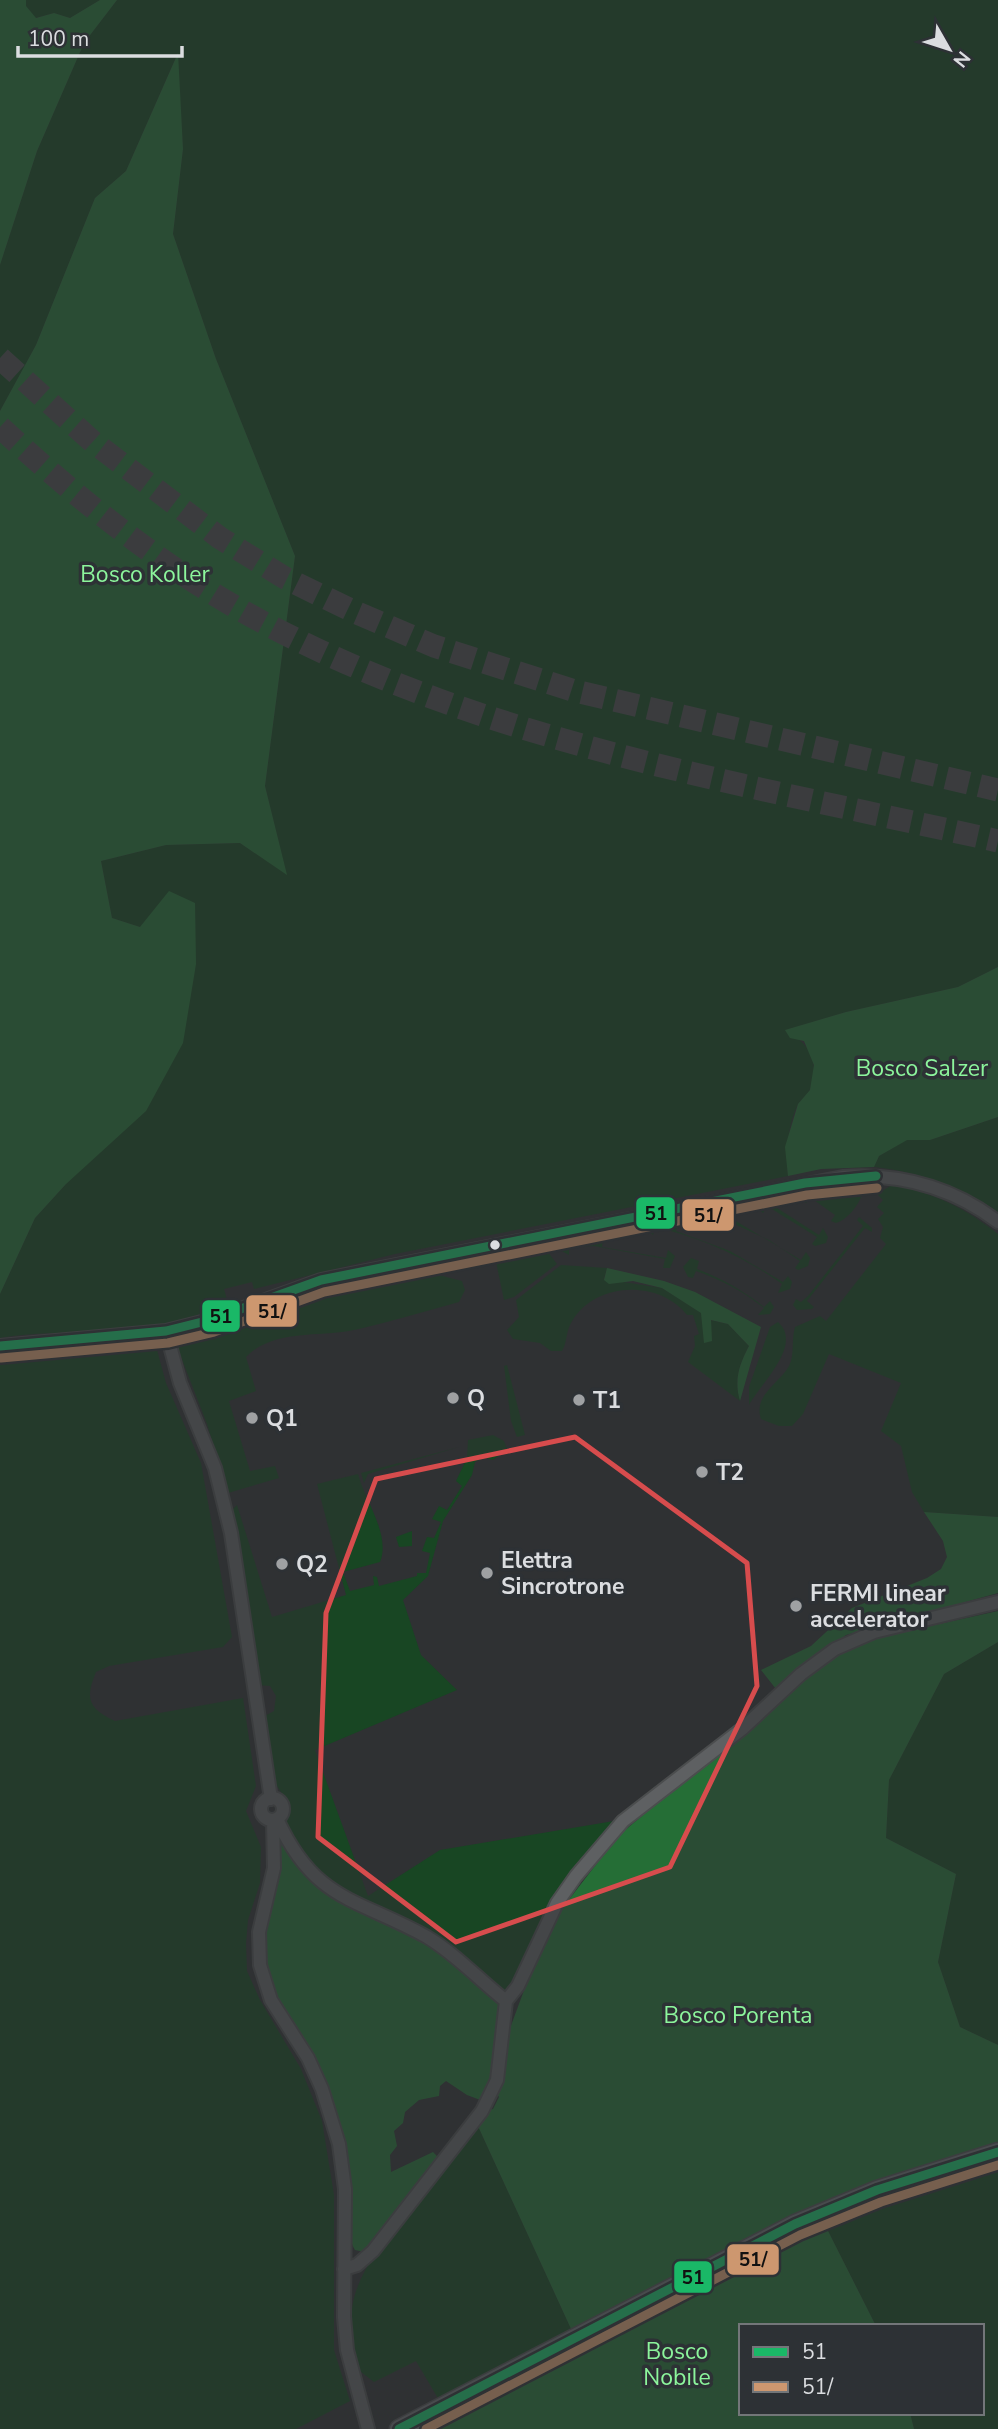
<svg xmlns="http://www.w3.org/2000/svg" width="998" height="2429" viewBox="0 0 998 2429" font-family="'Nunito Sans',sans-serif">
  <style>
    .green { fill: #184623 }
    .forest { fill: #256e36 }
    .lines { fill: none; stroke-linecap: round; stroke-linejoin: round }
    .highway-tunnel { stroke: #494b4d; stroke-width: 23; stroke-dasharray: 23 11; stroke-linecap: butt }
    .street-casing { stroke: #4b4d4e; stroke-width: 16 }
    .secondary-casing { stroke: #4b4d4e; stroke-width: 21 }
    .street { stroke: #5e6062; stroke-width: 12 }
    .secondary { stroke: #66696d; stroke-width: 18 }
    .bus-1-casing { stroke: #2d3135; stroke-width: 14 }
    .bus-2-casing { stroke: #2d3135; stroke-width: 14 }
    .bus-1 { stroke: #1ab867; stroke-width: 9 }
    .bus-2 { stroke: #cd976f; stroke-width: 9 }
    .marked { fill: none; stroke: #d74c4d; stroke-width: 5; stroke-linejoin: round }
    .bus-dot { fill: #dbdde0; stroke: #2d3135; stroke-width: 2.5 }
    .poi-dot { fill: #9fa1a3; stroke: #2d3135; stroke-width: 2.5 }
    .labels { text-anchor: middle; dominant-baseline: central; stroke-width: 7; stroke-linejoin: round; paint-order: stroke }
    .park-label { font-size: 23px; fill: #8cf59c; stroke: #2d3135 }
    .poi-label { font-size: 23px; font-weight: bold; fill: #dbdde0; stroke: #2d3135; text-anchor: start }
    .line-badge { stroke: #2d3135; stroke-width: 2.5 }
    .pale-badge-label { font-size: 19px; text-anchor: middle; font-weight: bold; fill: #111 }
  </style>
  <rect width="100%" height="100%" fill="#2f3133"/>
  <path class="green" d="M 26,0 L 100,0 L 70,18 L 54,13 L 35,18 L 26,6 Z
    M 117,0 L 998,0 L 998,967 L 958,987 L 846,1012 L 786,1030 C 808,1043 821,1062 810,1089 C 808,1095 800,1100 797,1106 C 787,1129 786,1152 788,1176 L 395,1254 L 254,1289 L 252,1282 L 224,1289 L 228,1303 C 188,1321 147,1329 102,1332 C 68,1333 34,1332 0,1338 L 0,1294 L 35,1218 L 66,1184 L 140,927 L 112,918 L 101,861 L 166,845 L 240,843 L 286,873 L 265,786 L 295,556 L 216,359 L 173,234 L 183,149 L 177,55 L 126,171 L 95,198 L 36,345 L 0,411 L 0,265 L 37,151 L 84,43 Z
    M 998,1117 L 998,1212 C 961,1186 919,1172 874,1167 L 879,1156 L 907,1139 L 930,1140 Z
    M 892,1185 C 934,1193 964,1207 998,1234 L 998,1517 L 924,1512 L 912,1492 L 901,1446 L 881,1431 L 901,1383 L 829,1354 L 803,1414 L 792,1426 L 779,1426 L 761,1419 C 753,1395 779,1384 789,1366 C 795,1354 791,1340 795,1327 L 820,1316 L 826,1321 L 886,1244 L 880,1238 L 883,1227 L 878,1219 L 884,1213 L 877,1207 L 883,1200 L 877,1194 Z
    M 862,1187 C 865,1199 848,1220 836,1223 L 831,1221 L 835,1215 L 811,1198 L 806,1203 L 800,1197 Z
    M 779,1200 L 777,1208 L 819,1235 L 823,1228 L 828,1237 L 826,1243 L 815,1246 L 812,1244 L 817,1237 L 767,1206 L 763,1213 L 754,1205 Z
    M 732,1210 L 729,1217 L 801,1260 L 806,1252 L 810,1258 L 808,1266 L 798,1270 L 795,1268 L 800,1261 L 769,1240 L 715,1215 L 711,1222 L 704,1215 Z
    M 859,1217 L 872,1228 L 872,1232 L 865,1228 L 807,1301 L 814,1307 L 812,1309 L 797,1310 L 793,1305 L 796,1299 L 801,1302 L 808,1296 L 863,1226 L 857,1220 Z
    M 676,1221 L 679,1222 L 676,1231 L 730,1251 L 783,1282 L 788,1276 L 792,1282 L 790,1289 L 778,1293 L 782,1284 L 775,1279 C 738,1254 696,1236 655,1227 L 653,1235 L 644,1227 Z
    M 598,1236 L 603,1237 L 602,1247 L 666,1258 L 668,1250 L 675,1256 L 670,1268 L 663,1268 L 665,1259 L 594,1246 L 569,1247 L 569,1255 L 560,1250 L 559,1244 Z
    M 544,1247 L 557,1264 L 514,1297 L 504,1300 L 495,1257 Z
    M 691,1258 L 699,1261 L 697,1269 C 721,1278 744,1291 764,1307 L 770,1301 L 774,1307 L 770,1314 L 758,1315 L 764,1308 C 744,1292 720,1279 696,1271 L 693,1278 L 688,1277 L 683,1267 Z
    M 561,1265 L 607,1268 L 604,1279 L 662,1288 L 702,1313 L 705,1330 L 710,1320 L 728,1324 L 749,1346 C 739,1365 734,1380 740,1401 L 688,1362 L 695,1346 L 694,1336 L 699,1334 L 693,1315 L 687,1315 C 659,1279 592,1281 570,1325 C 566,1333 567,1343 562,1351 L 551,1351 L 540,1343 L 513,1339 L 507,1330 L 519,1317 L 516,1300 Z
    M 427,1272 L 462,1281 L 465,1290 L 459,1302 C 426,1311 392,1321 359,1329 C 322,1338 274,1328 246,1357 L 256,1391 L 229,1401 L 250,1471 L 275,1466 L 279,1478 L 228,1493 L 207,1424 L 176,1344 L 329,1291 Z
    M 778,1322 C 804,1345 759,1385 749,1405 L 749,1387 L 770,1327 Z
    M 152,1346 L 157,1350 L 166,1383 L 201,1463 L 232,1637 L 223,1647 L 109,1666 L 96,1672 C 85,1699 88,1708 115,1721 L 243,1698 L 256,1786 L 246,1811 L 261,1847 L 260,1883 L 248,1920 L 246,1943 L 247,1971 L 260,2000 L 301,2069 L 322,2121 L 334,2195 L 334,2350 L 350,2401 L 296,2429 L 0,2429 L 0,1357 C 50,1348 101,1352 152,1346 Z
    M 507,1365 L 525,1435 L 517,1437 L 511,1421 L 504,1366 Z
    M 493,1435 L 504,1441 L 507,1449 L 493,1460 L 483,1457 L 475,1462 L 472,1475 L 443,1521 L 428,1576 L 403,1600 L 421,1655 L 457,1690 L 315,1750 L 368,1896 L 440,1850 L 614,1821 C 565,1879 542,1922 510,1990 L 504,1991 L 319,1877 L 285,1825 L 289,1805 L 272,1778 L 263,1717 L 274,1711 L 276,1696 L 270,1686 L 257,1685 L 231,1511 L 237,1505 L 272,1617 L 346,1595 L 317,1484 L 358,1474 C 365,1501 391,1535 380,1562 L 343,1572 L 350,1591 L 374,1585 L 373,1576 L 377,1577 L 379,1586 L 417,1576 L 417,1573 L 426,1573 L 430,1553 L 422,1551 L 427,1537 L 434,1538 L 441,1522 L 432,1519 L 439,1506 L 447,1510 L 462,1486 L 456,1481 L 467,1458 L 468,1440 Z
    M 459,1447 L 368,1474 L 364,1483 L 361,1473 Z
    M 412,1531 L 412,1546 L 399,1547 L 396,1537 Z
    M 998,1642 L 998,2045 L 960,2027 L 938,1962 L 956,1874 L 886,1838 L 889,1780 L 944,1674 Z
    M 477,2124 L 572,2331 L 439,2400 L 416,2361 L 374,2382 L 356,2368 C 349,2317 346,2301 374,2255 Z
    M 998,2159 L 998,2429 L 914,2429 L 910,2413 L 982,2413 L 982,2326 L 876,2326 L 822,2219 L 876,2197 Z"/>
  <path class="forest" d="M 0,0 L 26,0 L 26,6 L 36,18 L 54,13 L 70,18 L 100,0 L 117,0 L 84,43 L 37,151 L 0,265 Z
    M 178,53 L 183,149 L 173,234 L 216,359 L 295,556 L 265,786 L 287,875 L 240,843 L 166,845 L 101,861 L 112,918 L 140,927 L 169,891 L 195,903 L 196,964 L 183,1043 L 146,1111 L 66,1184 L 35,1218 L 0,1294 L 0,411 L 36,345 L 95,198 L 126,171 Z
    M 998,967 L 998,1117 L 930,1140 L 907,1140 L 879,1156 L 874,1167 L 821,1169 L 788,1176 L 785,1147 L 798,1104 L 810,1090 L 814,1065 L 804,1041 L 790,1038 L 785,1030 L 846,1012 L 958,987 Z
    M 607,1268 L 664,1281 L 695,1292 L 761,1327 L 740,1401 C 734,1380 739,1365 749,1346 L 728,1324 L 711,1320 L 712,1341 L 704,1343 L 701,1313 L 662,1288 L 633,1281 L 609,1284 L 604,1280 Z
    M 924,1512 L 998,1517 L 998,1593 L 846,1635 L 776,1689 L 761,1670 L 811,1646 L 852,1608 L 927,1578 L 941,1569 L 947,1557 L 943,1541 Z
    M 998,1611 L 998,1642 L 944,1674 L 889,1780 L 886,1838 L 956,1874 L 938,1962 L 960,2027 L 998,2045 L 998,2146 C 852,2201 706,2251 572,2331 L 477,2124 L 488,2110 L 493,2109 L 499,2097 L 496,2093 L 509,2031 L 547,1928 L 618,1836 L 825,1662 L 867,1640 Z
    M 279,1834 L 312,1882 L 360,1912 L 434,1946 L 496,2000 L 502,2009 L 493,2076 L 483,2101 L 467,2095 L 446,2081 L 440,2086 L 439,2096 L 419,2100 L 405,2112 L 403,2123 L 394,2131 L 397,2146 L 390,2155 L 391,2172 L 433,2152 L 438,2157 L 365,2252 L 355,2250 C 345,2234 353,2211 350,2192 C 347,2163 340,2132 332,2103 C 319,2053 273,2016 265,1965 C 260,1929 278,1900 280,1865 C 281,1854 275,1845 279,1834 Z
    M 822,2219 L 876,2326 L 741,2326 L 741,2413 L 910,2413 L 914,2429 L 414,2429 L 473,2402 L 560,2353 Z"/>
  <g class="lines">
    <path class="highway-tunnel" d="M 0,358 L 93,442 L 220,538 L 285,578 L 355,612 L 434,646 L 575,691 L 998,790
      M 0,427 C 81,502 172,575 270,626 C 496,745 752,785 998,841"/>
    <g class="street-casing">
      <path id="street" d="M 166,1331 L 180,1383 L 215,1468 L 231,1533 L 271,1799
        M 0,1346 L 166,1331 L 210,1320 L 321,1280 L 843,1177 C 900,1173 952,1187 998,1222
        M261 1809a11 11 0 1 1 22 0a11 11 0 1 1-22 0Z
        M 277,1819 C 315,1902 357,1898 427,1937 C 457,1955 479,1980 506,2001
        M 273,1820 L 274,1868 L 259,1932 L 260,1965 L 271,2000 L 308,2058 L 322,2089 L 339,2144 L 345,2189 L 344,2317 L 347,2350 L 368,2429
        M 344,2269 L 357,2265 L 373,2251 L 482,2111 L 497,2080 L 506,2001 L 518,1986 L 557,1903 L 576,1876 L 623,1821 L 742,1729 L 801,1674 L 835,1649 L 874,1632 L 998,1602"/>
    </g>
    <g class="secondary-casing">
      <path id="secondary" d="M 399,2429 L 795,2224 L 877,2190 L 998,2152"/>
    </g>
    <use href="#street" class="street"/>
    <use href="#secondary" class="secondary"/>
    <g class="bus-1-casing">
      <path id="bus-1" d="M 0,1346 L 166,1331 L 210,1320 L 321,1280 L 805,1183 L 876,1176
        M 399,2429 L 795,2224 L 877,2190 L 998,2152"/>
    </g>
    <g class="bus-2-casing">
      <path id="bus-2" d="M 1,1358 L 168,1343 L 214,1332 L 324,1292 L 807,1195 L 877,1188
        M 426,2429 L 800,2235 L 881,2202 L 998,2165"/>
    </g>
    <use href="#bus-1" class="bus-1"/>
    <use href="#bus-2" class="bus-2"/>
  </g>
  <path d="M0 0H998V2429H0ZM 575,1437 L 747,1563 L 757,1686 L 670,1867 L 456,1942 L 318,1837 L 326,1613 L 376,1479 Z" fill="#2f3133" fill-opacity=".55" fill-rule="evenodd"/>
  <path class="marked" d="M 575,1437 L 747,1563 L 757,1686 L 670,1867 L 456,1942 L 318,1837 L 326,1613 L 376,1479 Z"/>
  <circle class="bus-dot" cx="495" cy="1245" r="6"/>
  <g class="poi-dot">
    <circle cx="453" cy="1398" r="7"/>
    <circle cx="579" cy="1400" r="7"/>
    <circle cx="252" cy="1418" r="7"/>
    <circle cx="702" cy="1472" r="7"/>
    <circle cx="282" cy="1564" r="7"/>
    <circle cx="487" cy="1573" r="7"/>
    <circle cx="796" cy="1606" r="7"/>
  </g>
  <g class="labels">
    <g class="park-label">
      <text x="145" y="574">Bosco Koller</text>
      <text x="922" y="1068">Bosco Salzer</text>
      <text x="738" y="2015">Bosco Porenta</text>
      <text x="677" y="2351">Bosco<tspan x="677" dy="26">Nobile</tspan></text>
    </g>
    <g class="poi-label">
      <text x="467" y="1398">Q</text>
      <text x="593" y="1400">T1</text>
      <text x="266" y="1418">Q1</text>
      <text x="716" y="1472">T2</text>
      <text x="501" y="1560">Elettra<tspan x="501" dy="26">Sincrotrone</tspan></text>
      <text x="296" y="1564">Q2</text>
      <text x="810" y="1593">FERMI linear<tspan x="810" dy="26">accelerator</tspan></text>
    </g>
  </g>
  <g class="line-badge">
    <rect x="635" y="1196" width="41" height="34" rx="7" fill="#1ab867"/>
    <rect x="681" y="1198" width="54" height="34" rx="7" fill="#cd976f"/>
    <rect x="245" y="1294" width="53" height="34" rx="7" fill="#cd976f"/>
    <rect x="201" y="1299" width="40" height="34" rx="7" fill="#1ab867"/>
    <rect x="726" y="2243" width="54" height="33" rx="7" fill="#cd976f"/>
    <rect x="673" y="2260" width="40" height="34" rx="7" fill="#1ab867"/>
  </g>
  <g class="pale-badge-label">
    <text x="656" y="1220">51</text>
    <text x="708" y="1222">51/</text>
    <text x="272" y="1318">51/</text>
    <text x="221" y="1323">51</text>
    <text x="753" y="2266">51/</text>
    <text x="693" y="2284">51</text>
  </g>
  <rect x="739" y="2324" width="245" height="91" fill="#2d3135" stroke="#737679" stroke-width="2"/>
  <rect x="753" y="2347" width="35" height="10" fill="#1ab867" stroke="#737679" stroke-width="2"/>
  <text x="802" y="2359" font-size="21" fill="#dbdde0">51</text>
  <rect x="753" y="2382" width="35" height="10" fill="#cd976f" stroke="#737679" stroke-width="2"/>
  <text x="802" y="2394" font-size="21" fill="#dbdde0">51/</text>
  <g transform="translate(949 49) rotate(129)" stroke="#2d3135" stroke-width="5" paint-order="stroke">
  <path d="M0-5L12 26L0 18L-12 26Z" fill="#dbdde0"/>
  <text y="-10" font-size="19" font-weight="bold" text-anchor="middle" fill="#dbdde0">N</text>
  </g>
  <path d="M18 46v10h164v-10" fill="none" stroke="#dbdde0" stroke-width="3.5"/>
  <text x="28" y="46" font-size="21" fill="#dbdde0" stroke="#2d3135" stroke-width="5" paint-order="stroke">100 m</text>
</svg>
